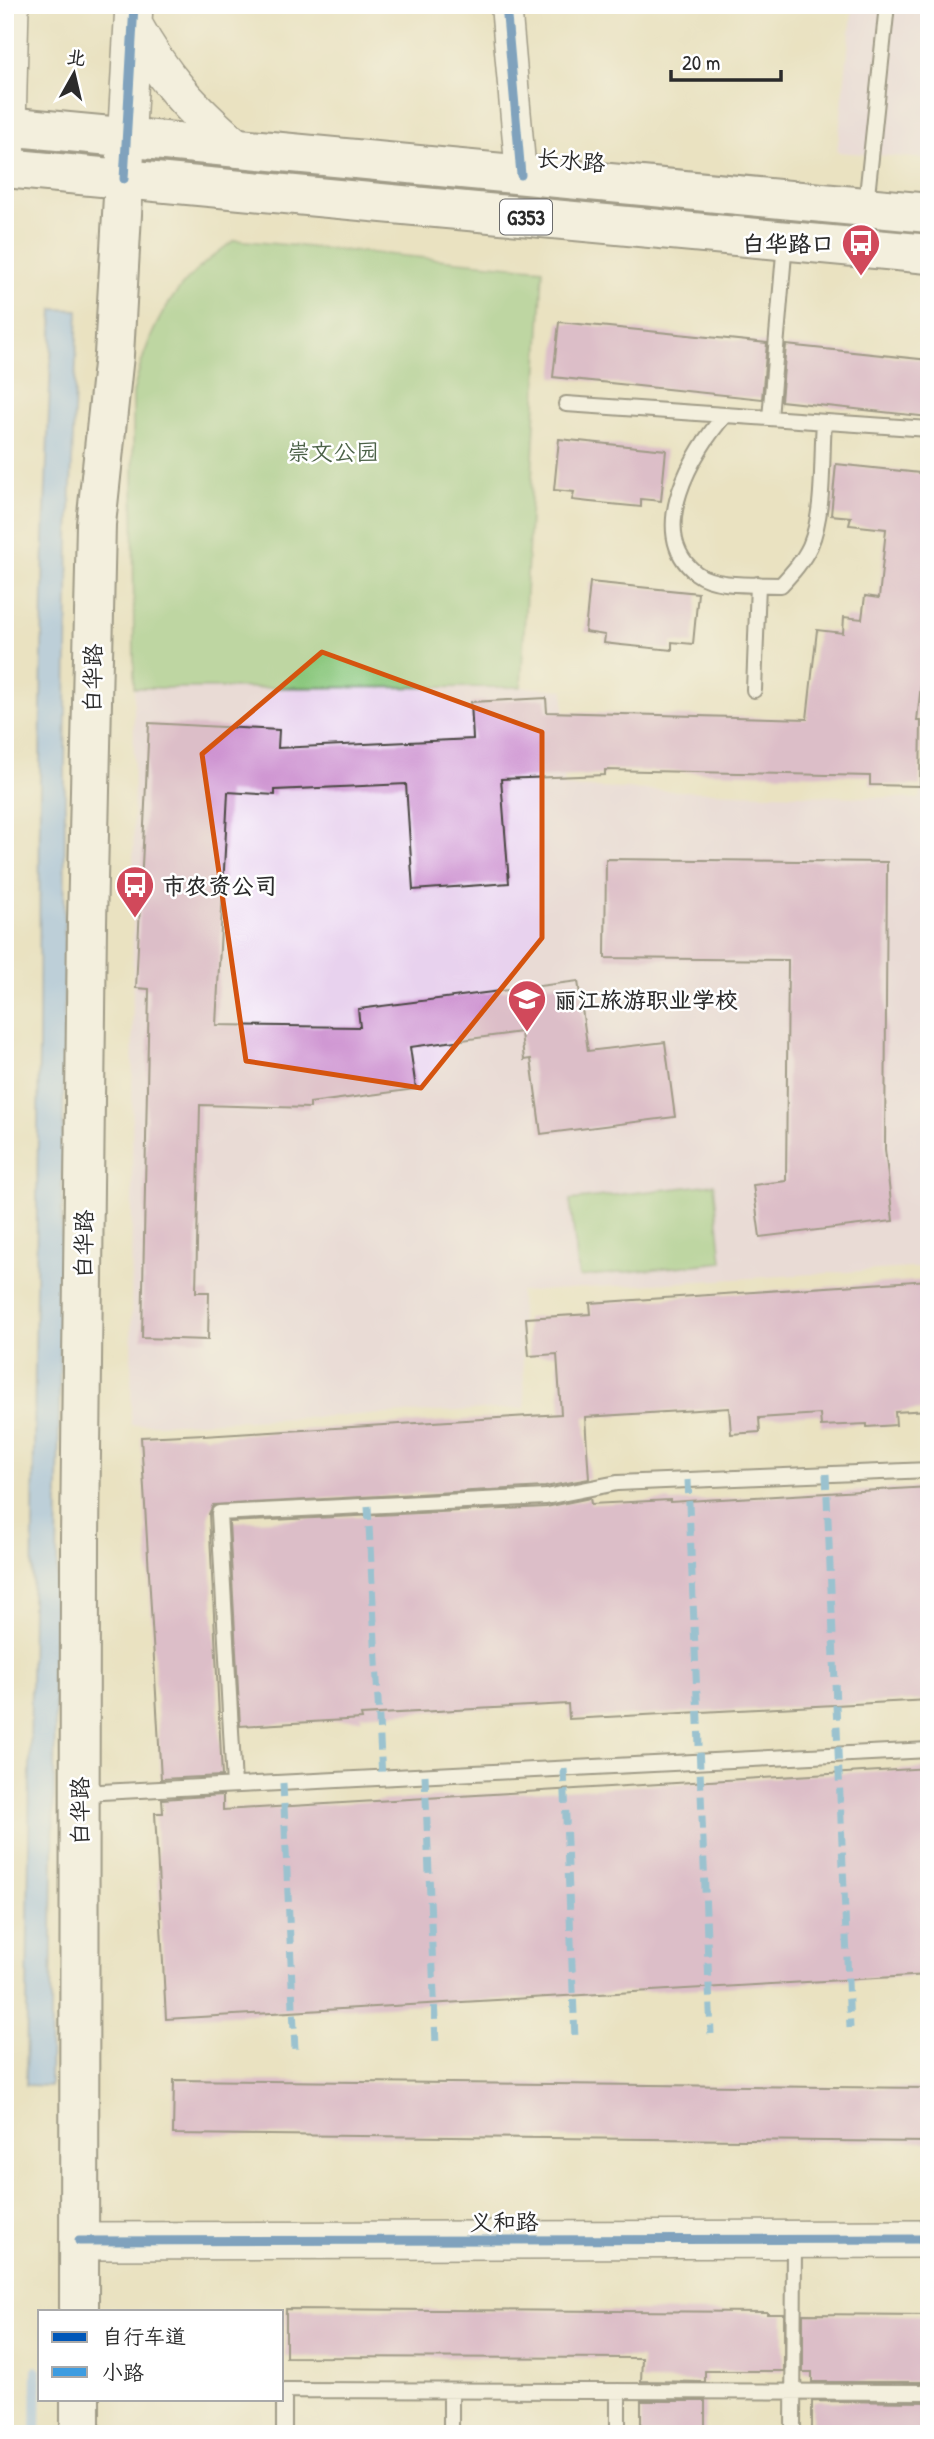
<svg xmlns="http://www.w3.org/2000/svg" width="934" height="2439" viewBox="0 0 934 2439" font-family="'Patrick Hand','LXGW WenKai TC',sans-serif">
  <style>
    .built { fill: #e8d2ee }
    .green { fill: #8ac77d; stroke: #5a7954; stroke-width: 2 }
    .water { fill: #88b9f4; stroke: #5a7290; stroke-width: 2 }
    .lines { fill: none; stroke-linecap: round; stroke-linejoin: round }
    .stream { stroke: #88b9f4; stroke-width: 10 }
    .building { fill: #cd92d0 }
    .service-casing { stroke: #484642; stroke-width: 18 }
    .minor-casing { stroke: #484642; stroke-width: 33 }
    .tertiary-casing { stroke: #484642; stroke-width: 40 }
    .secondary-casing { stroke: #484642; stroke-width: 42 }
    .trunk-casing { stroke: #484642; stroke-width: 42 }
    .service { stroke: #fff; stroke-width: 14 }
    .minor { stroke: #fff; stroke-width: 30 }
    .tertiary { stroke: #fff; stroke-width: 37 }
    .secondary { stroke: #fff; stroke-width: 38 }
    .trunk { stroke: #fff; stroke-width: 38 }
    .quiet { stroke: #3d9ce1; stroke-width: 7; stroke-dasharray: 14 7; stroke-linecap: butt }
    .cycleway-casing { stroke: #fff; stroke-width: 13 }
    .cycleway { stroke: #0057b8; stroke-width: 9 }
    .marked { fill: none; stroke: #d5540f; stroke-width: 5; stroke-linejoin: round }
    .labels { text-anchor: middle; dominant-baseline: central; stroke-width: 5; stroke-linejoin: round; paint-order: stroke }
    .shield { fill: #fff; stroke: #6b6b6b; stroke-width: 2 }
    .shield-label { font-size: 21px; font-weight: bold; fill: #2b2b2b }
    .street-label { font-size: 23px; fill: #2b2b2b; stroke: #fff }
    .poi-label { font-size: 23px; font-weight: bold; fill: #2b2b2b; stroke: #fff; text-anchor: start }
    .park-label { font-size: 23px; fill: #4c6248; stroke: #fff }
  </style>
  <rect width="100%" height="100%" fill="#fff"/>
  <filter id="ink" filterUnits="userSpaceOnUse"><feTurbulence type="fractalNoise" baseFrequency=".0143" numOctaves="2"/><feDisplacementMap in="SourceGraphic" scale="14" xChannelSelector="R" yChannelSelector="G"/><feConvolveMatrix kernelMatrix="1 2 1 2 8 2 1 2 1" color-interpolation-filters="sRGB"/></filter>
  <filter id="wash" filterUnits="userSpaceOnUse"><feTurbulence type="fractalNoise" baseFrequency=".00686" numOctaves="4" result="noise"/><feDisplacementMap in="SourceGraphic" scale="28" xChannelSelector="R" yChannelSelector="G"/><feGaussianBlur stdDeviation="1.57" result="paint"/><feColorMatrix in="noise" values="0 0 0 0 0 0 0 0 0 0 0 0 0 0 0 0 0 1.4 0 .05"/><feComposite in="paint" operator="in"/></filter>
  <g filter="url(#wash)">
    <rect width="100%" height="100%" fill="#eae2c1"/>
    <path class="built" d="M 853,5 L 929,5 L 929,159 L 837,152 Z
      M 521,687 L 564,690 L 564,787 L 920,799 L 929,738 L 929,1267 L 520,1292 L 525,1408 L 131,1425 L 134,688 Z"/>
    <path class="green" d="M 235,240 L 543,269 L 521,687 L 134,688 L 133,393 C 150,322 174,281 235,240 Z
      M 714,1184 L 722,1262 L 579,1277 L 570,1200 Z"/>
    <path class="water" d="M 53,309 L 78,310 L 69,538 L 65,766 L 64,1047 L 50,2086 L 26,2085 L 39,1046 L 40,765 L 44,537 Z"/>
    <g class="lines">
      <path class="stream" d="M 36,2434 L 37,2371"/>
    </g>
    <g id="blocks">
      <path class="building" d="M 559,322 L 767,343 L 762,399 L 553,377 Z
        M 786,345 L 929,360 L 929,417 L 781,401 Z
        M 559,439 L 666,450 L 661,501 L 641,499 L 641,507 L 590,502 L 572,500 L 574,492 L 554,490 Z
        M 836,464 L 929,474 L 929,612 L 917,721 L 921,721 L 920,786 L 870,785 L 870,776 L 605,770 L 605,775 L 501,779 L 509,883 L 413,890 L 406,784 L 275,790 L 275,795 L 228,792 L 216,1025 L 360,1027 L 358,1009 L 578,981 L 588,1051 L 665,1042 L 675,1117 L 541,1134 L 531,1059 L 524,1060 L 521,1032 L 410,1047 L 416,1089 L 310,1103 L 310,1108 L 200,1105 L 196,1292 L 209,1292 L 208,1340 L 142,1338 L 149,989 L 136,988 L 149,723 L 279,730 L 278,748 L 473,739 L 471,702 L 546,698 L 547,712 L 807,719 L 817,630 L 843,633 L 844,617 L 862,619 L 865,596 L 879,598 L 886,529 L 849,525 L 851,517 L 831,515 Z
        M 590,582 L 698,593 L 693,644 L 672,642 L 672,650 L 621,645 L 604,643 L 605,635 L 585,632 Z
        M 606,859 L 887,862 L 885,1149 L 893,1221 L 760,1237 L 753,1185 L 786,1181 L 788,960 L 605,958 Z
        M 929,1280 L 929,1410 L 895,1412 L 896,1425 L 867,1427 L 867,1424 L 821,1426 L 820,1414 L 759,1418 L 760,1432 L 731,1434 L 729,1408 L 585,1417 L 589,1479 L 545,1487 L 213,1505 L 209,1514 L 222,1776 L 161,1779 L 141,1437 L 204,1434 L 204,1436 L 561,1414 L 557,1354 L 529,1356 L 526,1318 L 591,1314 L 590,1303 Z
        M 929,1487 L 929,1700 L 569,1719 L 568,1704 L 361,1715 L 362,1719 L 240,1726 L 229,1522 L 546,1507 L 590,1498 L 591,1504 L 670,1500 L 670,1502 Z
        M 929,1768 L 929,1975 L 166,2019 L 155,1813 L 163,1813 L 162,1799 L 223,1795 L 223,1810 Z
        M 174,2080 L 929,2088 L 929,2142 L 173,2134 Z
        M 286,2309 L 767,2312 L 767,2314 L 784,2314 L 784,2371 L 705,2371 L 705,2382 L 641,2381 L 642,2358 L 286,2357 Z
        M 803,2314 L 929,2315 L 929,2382 L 812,2382 L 812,2372 L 803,2372 Z
        M 641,2401 L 705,2401 L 705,2434 L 641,2434 Z
        M 812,2401 L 929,2402 L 929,2434 L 812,2434 Z"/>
    </g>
  </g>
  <g filter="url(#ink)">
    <use href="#blocks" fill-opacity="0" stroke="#484642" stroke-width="2"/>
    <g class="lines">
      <g class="service-casing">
        <path id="service" d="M 866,205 L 887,5
          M 566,404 L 929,429
          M 725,415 C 693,451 645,533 696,573 C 715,588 758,584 781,585 C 792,573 803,561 810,546 C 825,511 821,460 824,422
          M 770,418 L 785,242
          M 754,690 L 758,584
          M 234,1785 L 219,1513 L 546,1497 L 617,1483 L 929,1470
          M 81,1793 L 929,1750
          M 284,2434 L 284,2390 L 929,2392
          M 451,2434 L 451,2391
          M 618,2434 L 618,2391
          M 793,2434 L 794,2241"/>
      </g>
      <g class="minor-casing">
        <path id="minor" d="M 506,5 L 521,175"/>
      </g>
      <g class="tertiary-casing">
        <path id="tertiary" d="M 133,24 C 162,77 191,109 237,148
          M 6,168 L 10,5
          M 124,179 L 134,5
          M 79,2241 L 929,2239"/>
      </g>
      <g class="secondary-casing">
        <path id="secondary" d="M 79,2311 L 80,1539 L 87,924 L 96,524 L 114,355 L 124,179
          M 80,2399 L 80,2434"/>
      </g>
      <g class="trunk-casing">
        <path id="trunk" d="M 5,126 L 929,213
          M 5,168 L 929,254"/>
      </g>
      <use href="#service" class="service"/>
      <use href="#minor" class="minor"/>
      <use href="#tertiary" class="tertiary"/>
      <use href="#secondary" class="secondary"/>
      <use href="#trunk" class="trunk"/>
      <path class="quiet" d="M 826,1474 L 850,2028
        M 688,1480 L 711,2034
        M 368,1506 L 382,1778
        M 564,1769 L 575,2039
        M 425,1775 L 436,2045
        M 283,1783 L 295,2051"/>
      <g class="cycleway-casing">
        <path id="cycleway" d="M 506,5 L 521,175
          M 124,179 L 134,5
          M 79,2241 L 929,2239"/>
      </g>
      <use href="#cycleway" class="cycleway"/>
    </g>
  </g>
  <path d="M0 0H934V2439H0ZM 322,652 L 542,732 L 542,938 L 421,1088 L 246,1061 L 202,754 Z" fill="#eae2c1" fill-opacity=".55" fill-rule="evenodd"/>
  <path class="marked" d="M 322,652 L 542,732 L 542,938 L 421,1088 L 246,1061 L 202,754 Z"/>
  <defs>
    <g id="bus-pin" transform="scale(2.0125)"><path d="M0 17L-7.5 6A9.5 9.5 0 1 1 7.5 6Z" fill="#d1495b" stroke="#fff"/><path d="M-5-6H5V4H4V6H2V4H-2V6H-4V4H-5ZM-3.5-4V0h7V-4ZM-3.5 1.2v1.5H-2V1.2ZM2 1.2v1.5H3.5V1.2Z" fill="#fff"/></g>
    <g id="school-pin" transform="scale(2.0125)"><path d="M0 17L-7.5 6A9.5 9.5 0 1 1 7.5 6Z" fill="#d1495b" stroke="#fff"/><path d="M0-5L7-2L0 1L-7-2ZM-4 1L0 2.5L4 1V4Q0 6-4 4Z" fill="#fff"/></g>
  </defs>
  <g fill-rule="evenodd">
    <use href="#bus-pin" x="861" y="243"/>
    <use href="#bus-pin" x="135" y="885"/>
    <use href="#school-pin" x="527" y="999"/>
  </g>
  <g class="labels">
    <rect class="shield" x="500" y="199.5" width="52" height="35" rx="5"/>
    <g class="shield-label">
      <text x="526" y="217">G353</text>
    </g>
    <g class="street-label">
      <text transform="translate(571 160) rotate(5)">长水路</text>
      <text transform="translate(92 678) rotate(-89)">白华路</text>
      <text transform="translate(83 1244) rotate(-89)">白华路</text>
      <text transform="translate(79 1811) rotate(-90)">白华路</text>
      <text x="504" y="2221">义和路</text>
    </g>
    <g class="poi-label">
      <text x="834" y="243" text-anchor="end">白华路口</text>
      <text x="162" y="885">市农资公司</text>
      <text x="554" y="999">丽江旅游职业学校</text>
    </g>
    <g class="park-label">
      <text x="333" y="451">崇文公园</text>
    </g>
  </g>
  <rect width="934" height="2439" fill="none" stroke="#fff" stroke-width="28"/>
  <rect x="38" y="2310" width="245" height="91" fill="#ffffff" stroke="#aaaaaa" stroke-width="2"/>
  <rect x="52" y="2332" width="35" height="10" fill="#0057b8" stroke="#aaaaaa" stroke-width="2"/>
  <text x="102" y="2344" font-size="21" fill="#2b2b2b">自行车道</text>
  <rect x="52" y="2367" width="35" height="10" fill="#3d9ce1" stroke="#aaaaaa" stroke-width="2"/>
  <text x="102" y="2380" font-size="21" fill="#2b2b2b">小路</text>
  <g transform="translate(74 74) rotate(8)" stroke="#ffffff" stroke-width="5" paint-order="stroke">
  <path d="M0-5L12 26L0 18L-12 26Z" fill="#2b2b2b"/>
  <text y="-10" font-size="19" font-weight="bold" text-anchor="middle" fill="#2b2b2b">北</text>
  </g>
  <path d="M671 70v10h110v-10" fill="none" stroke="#2b2b2b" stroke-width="3.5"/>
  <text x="682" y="70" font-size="21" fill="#2b2b2b" stroke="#ffffff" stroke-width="5" paint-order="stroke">20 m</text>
</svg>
